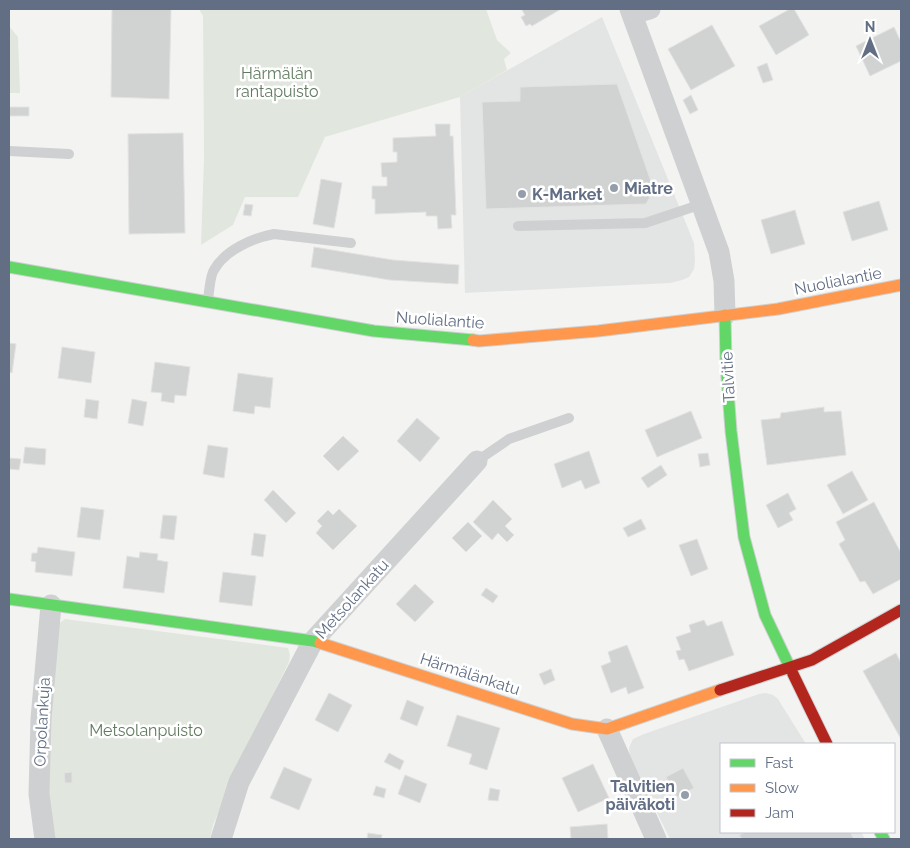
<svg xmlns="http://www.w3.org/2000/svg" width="910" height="848" viewBox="0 0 910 848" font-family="Raleway,sans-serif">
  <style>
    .built { fill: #e3e4e4 }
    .green { fill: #e1e7df }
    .building { fill: #d1d2d2; stroke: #e2e3e1 }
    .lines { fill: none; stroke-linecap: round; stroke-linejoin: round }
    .fast-casing { stroke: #cfd1d2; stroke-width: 13 }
    .slow-casing { stroke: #cfd1d2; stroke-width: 13 }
    .jam-casing { stroke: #cfd1d2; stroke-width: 13 }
    .lane { stroke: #cfd0d1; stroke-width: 10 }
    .street { stroke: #cfd0d1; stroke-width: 21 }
    .fast { stroke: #63d668; stroke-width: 11 }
    .slow { stroke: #ff974d; stroke-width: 11 }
    .jam { stroke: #b3261e; stroke-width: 11 }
    .poi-dot { fill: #949daa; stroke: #fff; stroke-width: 2 }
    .labels { text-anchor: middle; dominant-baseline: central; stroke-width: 5; stroke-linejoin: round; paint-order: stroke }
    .park-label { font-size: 16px; fill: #617b60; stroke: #fff }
    .poi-label { font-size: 16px; font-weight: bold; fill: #616e84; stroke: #fff; text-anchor: start }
    .street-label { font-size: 16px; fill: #616e84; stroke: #fff }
  </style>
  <rect width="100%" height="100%" fill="#f3f4f1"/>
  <path class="built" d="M 602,17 L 694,243 L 695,260 L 694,269 L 689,277 L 682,280 L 670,283 L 465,293 L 460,97 Z
    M 766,693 L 773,695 L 778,699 L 806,744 L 721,744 L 721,832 L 861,832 L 865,839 L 670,839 L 630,758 L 629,748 L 633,739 L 644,734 L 759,694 Z"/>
  <path class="green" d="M 199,9 L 486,9 L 497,40 L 511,53 L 504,59 L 507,70 L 460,97 L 325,137 L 298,197 L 245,197 L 233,225 L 201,245 L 204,158 L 203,16 Z
    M 9,26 L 18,37 L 20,93 L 9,93 Z
    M 65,619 L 288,648 L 290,655 L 289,662 L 244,754 L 213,825 L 210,839 L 49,839 L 47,710 L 57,625 Z"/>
  <path class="building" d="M 112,9 L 171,9 L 169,99 L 111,97 Z
    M 524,9 L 561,9 L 532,26 L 530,24 L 526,26 L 521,17 L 525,15 L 522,10 Z
    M 790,9 L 794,9 L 809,35 L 776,55 L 759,26 Z
    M 712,25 L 735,66 L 691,90 L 668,49 Z
    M 894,27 L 901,42 L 901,61 L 870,76 L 856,46 Z
    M 767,63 L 773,80 L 763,83 L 757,67 Z
    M 617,84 L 654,190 L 646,204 L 486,209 L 482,102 L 520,101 L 520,87 Z
    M 691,95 L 698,110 L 690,114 L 683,100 Z
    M 9,107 L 29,107 L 29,116 L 9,116 Z
    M 435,124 L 450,124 L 450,136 L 453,136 L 456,215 L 451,215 L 452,228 L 438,229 L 437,216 L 426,216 L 426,212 L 375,214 L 375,199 L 372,199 L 372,186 L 387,186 L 387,177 L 382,177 L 381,163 L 397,162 L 397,152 L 393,152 L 393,138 L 436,136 Z
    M 183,133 L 185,233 L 129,234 L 128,134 Z
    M 321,179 L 342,183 L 334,228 L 313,224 Z
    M 879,201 L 888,230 L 852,241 L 843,212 Z
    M 245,204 L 253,205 L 251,216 L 243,215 Z
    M 795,210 L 805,244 L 771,254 L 761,220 Z
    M 314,247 L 393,260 L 459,265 L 458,284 L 390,280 L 311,267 Z
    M 9,343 L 16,344 L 12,373 L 9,372 Z
    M 62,347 L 95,352 L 91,383 L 58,378 Z
    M 155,362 L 190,367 L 186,396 L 175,395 L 174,403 L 161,401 L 162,393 L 151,392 Z
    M 238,373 L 273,378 L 270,408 L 255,406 L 254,414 L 233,411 Z
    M 86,399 L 99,401 L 97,419 L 84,417 Z
    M 132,399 L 147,402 L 143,426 L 128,423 Z
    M 824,407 L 824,412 L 841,411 L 846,455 L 767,465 L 761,420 L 780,418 L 781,413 Z
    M 691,411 L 702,438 L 657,457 L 645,430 Z
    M 417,418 L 440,438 L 420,462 L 397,441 Z
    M 343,436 L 359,451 L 338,471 L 323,456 Z
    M 208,445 L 228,448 L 224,478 L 203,474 Z
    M 25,447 L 46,449 L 45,465 L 23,463 Z
    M 589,451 L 600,483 L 585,489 L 581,480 L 562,488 L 554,464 Z
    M 708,453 L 710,465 L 700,467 L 698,454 Z
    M 9,458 L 21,459 L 19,470 L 9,469 Z
    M 661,465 L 667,475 L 648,488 L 641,478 Z
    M 852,471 L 868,500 L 843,514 L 827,485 Z
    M 273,490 L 296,513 L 286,523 L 264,500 Z
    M 788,493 L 796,509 L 789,513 L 793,520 L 778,528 L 766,505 Z
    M 493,500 L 512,519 L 505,526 L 514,535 L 507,542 L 498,533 L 492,540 L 473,522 Z
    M 874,502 L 901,553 L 901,579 L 873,594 L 865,581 L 860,582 L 839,544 L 845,540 L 836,522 Z
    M 81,507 L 104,510 L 100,540 L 77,537 Z
    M 339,509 L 357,526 L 333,550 L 316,533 L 322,526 L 317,521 L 328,510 L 333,515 Z
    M 163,515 L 177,516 L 174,540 L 160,538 Z
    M 641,519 L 646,529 L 628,537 L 623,528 Z
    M 468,522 L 482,536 L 466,552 L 452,538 Z
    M 254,533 L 266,535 L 263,557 L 251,555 Z
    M 697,539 L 708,569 L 691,576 L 679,545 Z
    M 38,547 L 75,552 L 72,576 L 35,572 L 36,562 L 31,561 L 32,553 L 37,553 Z
    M 140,552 L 158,554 L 157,560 L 168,562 L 164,593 L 123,588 L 127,556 L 139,558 Z
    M 223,572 L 256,576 L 252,606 L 219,602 Z
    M 415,584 L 434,602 L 415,622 L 396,604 Z
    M 486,588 L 498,596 L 493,603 L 481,595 Z
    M 704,620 L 707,626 L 722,621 L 734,655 L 689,671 L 684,659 L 679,660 L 676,651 L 681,650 L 676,637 L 691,632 L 689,625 Z
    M 627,645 L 644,688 L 628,694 L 626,687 L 611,693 L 601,666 L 611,662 L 608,652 Z
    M 896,653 L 901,663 L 901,739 L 863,671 Z
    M 551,669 L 555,680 L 544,685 L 539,674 Z
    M 329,693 L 352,705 L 338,732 L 315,720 Z
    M 407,700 L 424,707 L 417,726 L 400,719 Z
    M 457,715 L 500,728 L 487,770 L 469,764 L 472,754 L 447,746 Z
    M 389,753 L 404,761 L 400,770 L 384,762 Z
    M 593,764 L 609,798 L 578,812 L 562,778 Z
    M 284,767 L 312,779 L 299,810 L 270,798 Z
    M 683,768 L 694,788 L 677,797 L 666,777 Z
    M 72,772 L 72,783 L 65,783 L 64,773 Z
    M 405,775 L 427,784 L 420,803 L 398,794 Z
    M 376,786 L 386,789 L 384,798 L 373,795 Z
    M 490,788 L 500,790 L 498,801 L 488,800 Z
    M 607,824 L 608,839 L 571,839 L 570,827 Z
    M 746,832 L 850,832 L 854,839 L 742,839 L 739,835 Z
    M 368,833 L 382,835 L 381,839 L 367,839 Z"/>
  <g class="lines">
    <g class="fast-casing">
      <path id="fast" d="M 9,267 L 374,331 L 473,340
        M 725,315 L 726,364 L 731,431 L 744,537 L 765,615 L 793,674
        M 9,599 L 313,641 L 320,643
        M 880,832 L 884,839"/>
    </g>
    <g class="slow-casing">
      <path id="slow" d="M 473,340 L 479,341 L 598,331 L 778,309 L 901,285
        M 320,643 L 572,724 L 607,729 L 720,690"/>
    </g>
    <g class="jam-casing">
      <path id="jam" d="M 793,674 L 827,744
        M 720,690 L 812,660 L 901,610"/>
    </g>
    <path class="lane" d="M 9,151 L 69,154
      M 518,226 L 645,223 L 702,204
      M 208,301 C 209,292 210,276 214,270 C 225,250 253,238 274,234 L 351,243
      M 477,461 L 509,439 L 569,418"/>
    <path class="street" d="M 630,9 L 719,252 L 724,281 L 725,315
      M 632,14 L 650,9
      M 607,729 L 656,839
      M 45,839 L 39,794 L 41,719 L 51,605
      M 221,839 L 239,782 L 313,641 L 477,461"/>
    <use href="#fast" class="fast"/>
    <use href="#slow" class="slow"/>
    <use href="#jam" class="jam"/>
  </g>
  <g class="poi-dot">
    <circle cx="614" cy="188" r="5"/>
    <circle cx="522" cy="194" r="5"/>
    <circle cx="685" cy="795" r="5"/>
  </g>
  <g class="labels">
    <g class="park-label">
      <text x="277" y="73">Härmälän<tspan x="277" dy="18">rantapuisto</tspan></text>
      <text x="146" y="730">Metsolanpuisto</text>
    </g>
    <g class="poi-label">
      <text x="624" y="188">Miatre</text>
      <text x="532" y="194">K-Market</text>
      <text x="675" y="786" text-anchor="end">Talvitien<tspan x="675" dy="18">päiväkoti</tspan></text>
    </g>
    <g class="street-label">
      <text transform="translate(838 281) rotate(-11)">Nuolialantie</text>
      <text transform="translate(440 320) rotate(4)">Nuolialantie</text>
      <text transform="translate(728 377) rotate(-93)">Talvitie</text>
      <text transform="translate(352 599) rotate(-48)">Metsolankatu</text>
      <text transform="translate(470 674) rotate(18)">Härmälänkatu</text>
      <text transform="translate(42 722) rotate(-87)">Orpolankuja</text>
    </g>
  </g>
  <rect width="910" height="848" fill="none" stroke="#616e84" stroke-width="20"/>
  <rect x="720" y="743" width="175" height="90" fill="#ffffff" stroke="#c0c5ce"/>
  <rect x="730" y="759" width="25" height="8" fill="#63d668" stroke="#c0c5ce"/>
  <text x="765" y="768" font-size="15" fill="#616e84">Fast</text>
  <rect x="730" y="784" width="25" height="8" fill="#ff974d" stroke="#c0c5ce"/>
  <text x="765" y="793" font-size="15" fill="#616e84">Slow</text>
  <rect x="730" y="809" width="25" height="8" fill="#b3261e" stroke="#c0c5ce"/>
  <text x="765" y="818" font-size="15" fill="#616e84">Jam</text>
  <g transform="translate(870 40)" stroke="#ffffff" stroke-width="4" paint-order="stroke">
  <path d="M0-4L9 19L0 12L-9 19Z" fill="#616e84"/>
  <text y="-8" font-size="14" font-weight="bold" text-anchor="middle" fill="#616e84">N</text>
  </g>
</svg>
